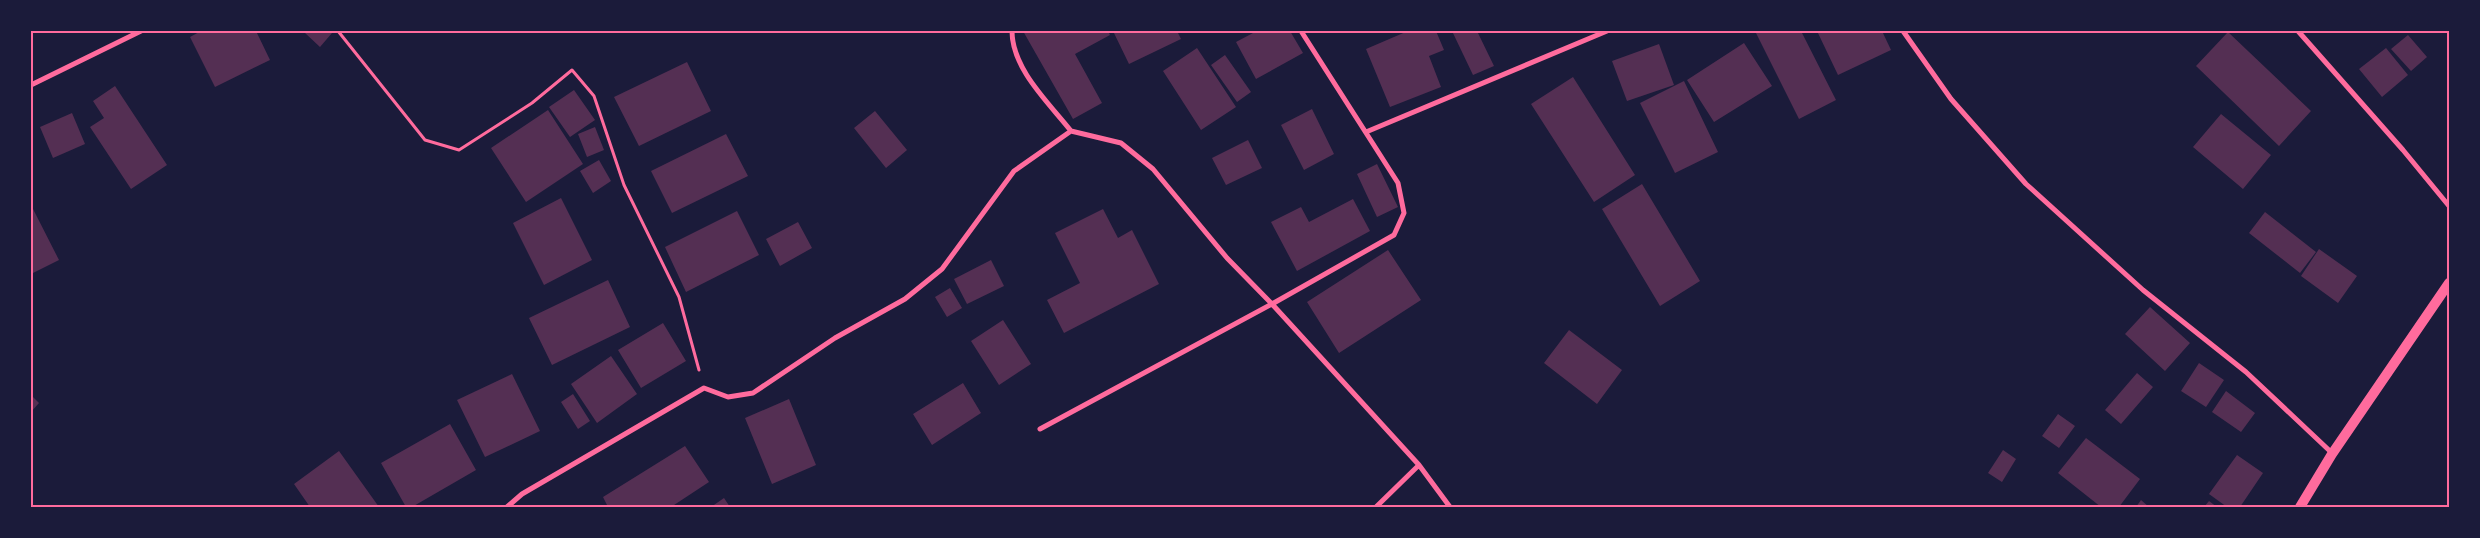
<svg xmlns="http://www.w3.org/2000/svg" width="2480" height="538" viewBox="0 0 2480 538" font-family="'Nunito Sans',sans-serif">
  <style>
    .building { fill: #542f53 }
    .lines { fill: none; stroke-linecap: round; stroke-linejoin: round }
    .path { stroke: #ff6b9d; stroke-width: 3 }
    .minor { stroke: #ff6b9d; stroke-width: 5 }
    .secondary { stroke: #ff6b9d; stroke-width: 10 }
    .neatline { fill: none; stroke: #ff6b9d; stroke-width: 2 }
  </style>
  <rect width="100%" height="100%" fill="#1b1b3a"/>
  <path class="building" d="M 201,31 L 256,31 L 270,60 L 215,87 L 190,37 Z
    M 307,31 L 329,31 L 332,33 L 320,47 L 305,33 Z
    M 1023,31 L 1108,31 L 1110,35 L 1075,54 L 1102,103 L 1073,119 Z
    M 1113,31 L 1177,31 L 1181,39 L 1129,64 Z
    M 1252,31 L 1290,31 L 1303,53 L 1256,79 L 1236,42 L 1253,33 Z
    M 1408,31 L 1436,31 L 1444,50 L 1429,56 L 1441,87 L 1390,107 L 1366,49 Z
    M 1452,31 L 1477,31 L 1494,66 L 1473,75 Z
    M 1755,31 L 1801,31 L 1836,100 L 1799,119 Z
    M 1817,31 L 1882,31 L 1891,50 L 1838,75 Z
    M 2228,32 L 2311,111 L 2279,146 L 2196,66 Z
    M 2408,35 L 2427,57 L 2411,71 L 2391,49 Z
    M 1744,43 L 1772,86 L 1714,122 L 1687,80 Z
    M 1659,44 L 1674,85 L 1627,101 L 1612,61 Z
    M 1197,48 L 1236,107 L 1201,130 L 1163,71 Z
    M 2386,48 L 2408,75 L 2382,97 L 2359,69 Z
    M 1225,55 L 1251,92 L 1237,102 L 1211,65 Z
    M 687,62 L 711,111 L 639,146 L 614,97 Z
    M 1573,77 L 1635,175 L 1594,202 L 1531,104 Z
    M 1684,81 L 1718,152 L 1675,173 L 1640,103 Z
    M 115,86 L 167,165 L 131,189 L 90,127 L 104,118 L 93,101 Z
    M 574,90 L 595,120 L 570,137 L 549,107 Z
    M 1312,109 L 1334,154 L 1304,170 L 1281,125 Z
    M 548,110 L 583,164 L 526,202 L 491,148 Z
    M 875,111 L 907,150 L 886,168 L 854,128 Z
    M 72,113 L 85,144 L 53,158 L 40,127 Z
    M 2221,114 L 2271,155 L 2243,189 L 2193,147 Z
    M 595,127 L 604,150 L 587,157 L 578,134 Z
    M 726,134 L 748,176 L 672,213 L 651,171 Z
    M 1248,140 L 1262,168 L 1226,185 L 1212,158 Z
    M 599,160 L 611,181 L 593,193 L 580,171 Z
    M 1377,164 L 1398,207 L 1377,217 L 1357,174 Z
    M 1642,184 L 1700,281 L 1660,306 L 1602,209 Z
    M 561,198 L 592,260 L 544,285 L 513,223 Z
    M 1353,199 L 1370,231 L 1297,271 L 1271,222 L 1301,207 L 1309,222 Z
    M 31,205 L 59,260 L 31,274 Z
    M 1103,209 L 1118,238 L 1132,230 L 1159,284 L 1064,333 L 1047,300 L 1080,283 L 1055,233 Z
    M 737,211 L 759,255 L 686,292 L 665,247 Z
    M 2265,212 L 2316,252 L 2300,273 L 2249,233 Z
    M 798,222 L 812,248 L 780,266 L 766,239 Z
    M 2319,249 L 2357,276 L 2338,303 L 2301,276 Z
    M 1388,250 L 1421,300 L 1339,353 L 1307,302 Z
    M 991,260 L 1004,286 L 967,304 L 954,279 Z
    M 608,280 L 630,327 L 552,365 L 529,318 Z
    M 950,288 L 962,308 L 947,317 L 935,297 Z
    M 2150,307 L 2190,343 L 2165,371 L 2125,334 Z
    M 1003,320 L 1031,364 L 999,385 L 971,341 Z
    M 663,323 L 686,361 L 641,388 L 618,350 Z
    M 1569,330 L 1622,370 L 1597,404 L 1544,363 Z
    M 611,356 L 637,394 L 597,423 L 571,384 Z
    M 2199,363 L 2224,380 L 2206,407 L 2181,391 Z
    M 2137,373 L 2153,387 L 2121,424 L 2105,410 Z
    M 512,374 L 540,431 L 485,457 L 457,400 Z
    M 963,383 L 981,413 L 932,445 L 913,414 Z
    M 2226,391 L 2255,413 L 2241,432 L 2212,412 Z
    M 573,394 L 590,421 L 578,429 L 561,402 Z
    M 31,395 L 39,403 L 31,412 Z
    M 789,399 L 816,465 L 772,484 L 745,418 Z
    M 2058,414 L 2075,426 L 2059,448 L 2042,436 Z
    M 450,424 L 476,470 L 412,507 L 406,507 L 381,463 Z
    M 2086,438 L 2140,479 L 2119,507 L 2101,507 L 2058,473 Z
    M 685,446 L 709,482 L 671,507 L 608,507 L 603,497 Z
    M 2003,450 L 2016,459 L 2002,482 L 1988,473 Z
    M 339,451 L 379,507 L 310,507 L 294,484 Z
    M 2237,455 L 2263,473 L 2240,507 L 2227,507 L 2209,494 Z
    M 724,498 L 730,507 L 711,507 Z
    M 2141,500 L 2149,507 L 2136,507 Z
    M 2209,501 L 2217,507 L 2204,507 Z"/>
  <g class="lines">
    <path class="path" d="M 338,31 L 425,140 L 459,150 L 532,103 L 572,70 L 594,96 L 624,185 L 679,297 L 699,370"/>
    <path class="minor" d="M 1012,31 C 1012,69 1049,103 1071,131
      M 1903,31 L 1951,99 L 2026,184 L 2143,290 L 2246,372 L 2332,453
      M 2298,31 L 2403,150 L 2449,206
      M 31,85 L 141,31
      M 1366,132 L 1607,31
      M 1040,429 L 1272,304 L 1419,465 L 1450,507
      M 507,507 L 522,494 L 704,388 L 728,397 L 753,393 L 835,338 L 905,299 L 942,269 L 1014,171 L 1071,131 L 1121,143 L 1153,169 L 1227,258 L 1272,304 L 1394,235 L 1404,213 L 1398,183 L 1301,31
      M 1376,507 L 1419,465"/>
    <path class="secondary" d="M 2300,507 L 2332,454 L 2449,283"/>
  </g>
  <rect width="2480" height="538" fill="none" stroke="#1b1b3a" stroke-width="65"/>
  <rect x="32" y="32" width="2416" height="474" class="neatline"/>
</svg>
